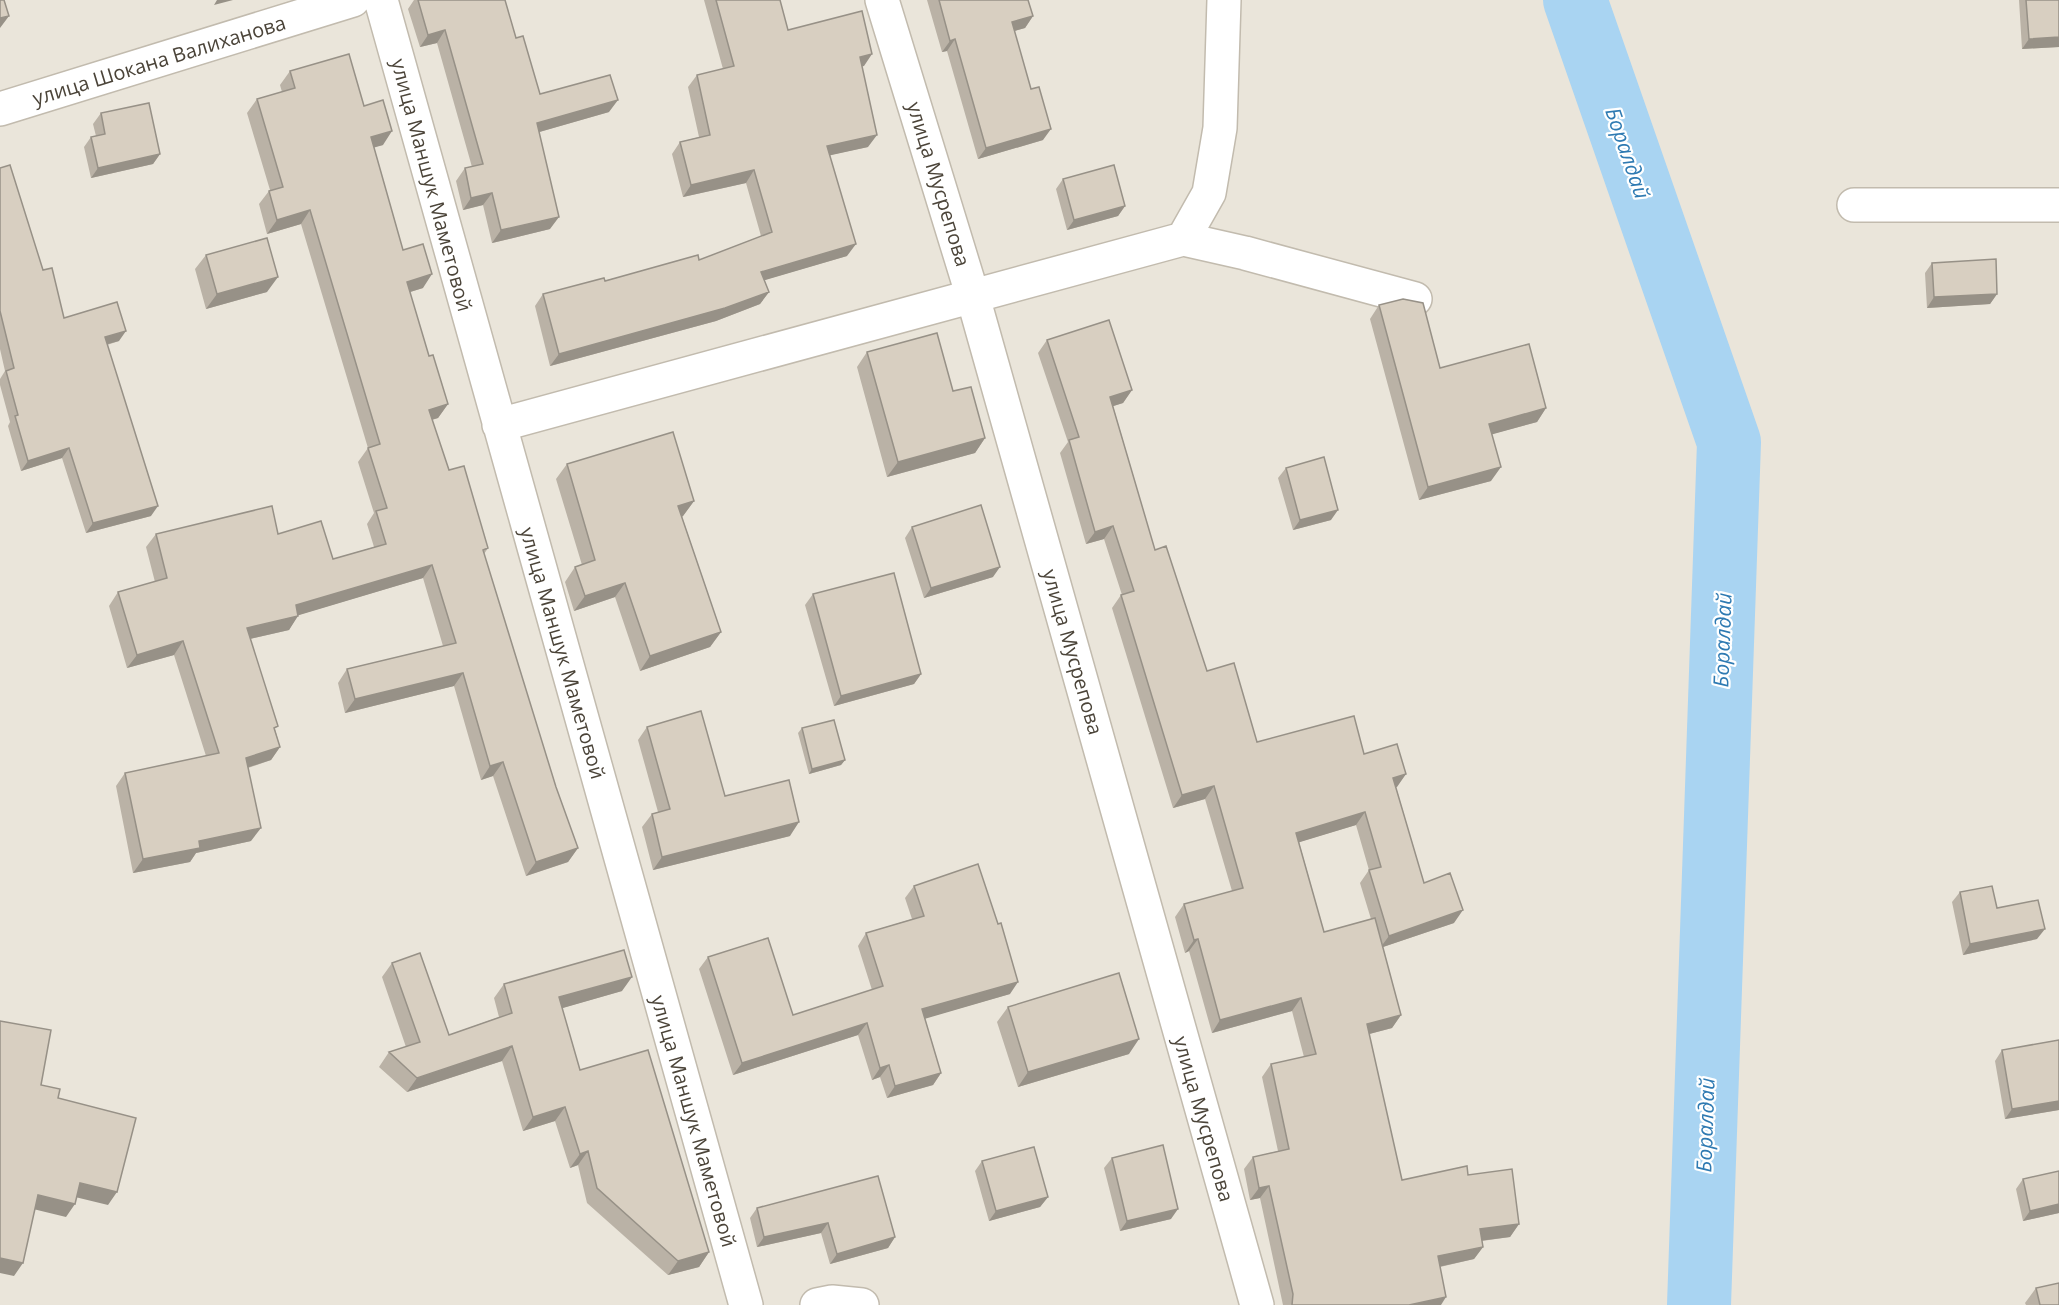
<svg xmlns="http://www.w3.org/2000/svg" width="2059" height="1305" viewBox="0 0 2059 1305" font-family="'Open Sans',sans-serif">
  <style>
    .residential { fill: #eae5da }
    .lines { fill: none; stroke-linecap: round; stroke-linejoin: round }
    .river { stroke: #a9d4f2; stroke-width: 64 }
    .minor-casing { stroke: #c2bbae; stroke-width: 36 }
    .minor { stroke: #fff; stroke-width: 33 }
    .wall { fill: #bab2a6; fill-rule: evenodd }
    .shaded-wall { fill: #979187 }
    .building { fill: #d8cfc1; stroke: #979187; stroke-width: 1.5 }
    .labels { text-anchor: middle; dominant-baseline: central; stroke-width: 4.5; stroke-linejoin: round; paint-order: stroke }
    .street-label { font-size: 20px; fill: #4b4439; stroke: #fff }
    .water-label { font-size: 21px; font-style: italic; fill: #2e7ab2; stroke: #fff }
  </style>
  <rect width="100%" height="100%" fill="#f6f3ec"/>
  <path class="residential" d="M 0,0 L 2059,0 L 2059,1305 L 0,1305 Z"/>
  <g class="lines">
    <path class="river" d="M 1575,0 L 1729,442 L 1699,1305"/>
    <g class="minor-casing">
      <path id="minor" d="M 381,0 L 746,1305
        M 882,0 L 973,297 L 1257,1305
        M 0,109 L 353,0
        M 1854,205 L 2059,205
        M 1183,239 L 1209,193 L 1220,128 L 1224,0
        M 499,425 L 1183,239 L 1245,253 L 1415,299
        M 817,1305 L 832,1302 L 862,1305"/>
    </g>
    <use href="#minor" class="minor"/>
  </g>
  <path class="wall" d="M 414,0 L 505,0 L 516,38 L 540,94 L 609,112 L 539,132 L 550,229 L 492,243 L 483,205 L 463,210 L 456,181 L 465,168 L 472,167 L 437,43 L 420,47 L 408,9 Z
    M 704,0 L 780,0 L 788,30 L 864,66 L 862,66 L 868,147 L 830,155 L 847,256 L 764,280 L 769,292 L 760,304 L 716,321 L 550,366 L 535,306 L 543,294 L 699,260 L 761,236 L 746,183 L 683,197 L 672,154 L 680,142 L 699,137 L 688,87 L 697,75 L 723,69 Z
    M 927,0 L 1028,0 L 1033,16 L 1025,28 L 1014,31 L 1043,140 L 978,159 L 947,51 L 942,52 Z
    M 2019,0 L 2059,0 L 2059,47 L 2022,49 Z
    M 290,71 L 364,106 L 383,145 L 374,147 L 403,250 L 423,288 L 410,292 L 429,356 L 448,404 L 438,418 L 432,420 L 449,470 L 488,548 L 484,554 L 556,787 L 578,848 L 568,862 L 526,876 L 493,776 L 481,780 L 454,686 L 345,713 L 338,683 L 347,669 L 443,646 L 423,578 L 298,615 L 289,630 L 250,639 L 280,747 L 271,760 L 248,768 L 251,841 L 196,853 L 190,862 L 133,873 L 116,786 L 125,773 L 206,756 L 174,655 L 127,668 L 109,606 L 118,592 L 155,582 L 146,547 L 156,534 L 278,534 L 333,559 L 374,547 L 367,524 L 374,513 L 358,462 L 368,448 L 301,224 L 267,234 L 259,204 L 269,191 L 270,190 L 247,113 L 257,99 L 282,92 L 280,85 Z
    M 101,113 L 160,154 L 153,164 L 91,178 L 84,147 L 91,137 L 96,136 L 93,124 Z
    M 0,168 L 43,270 L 64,318 L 119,341 L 107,345 L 151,516 L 86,533 L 62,458 L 21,471 L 8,426 L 10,422 L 0,385 L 0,379 L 5,371 L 0,349 Z
    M 1063,179 L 1125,206 L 1118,216 L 1067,230 L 1056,189 Z
    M 206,255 L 267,292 L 206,309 L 195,269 Z
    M 1932,263 L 1997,294 L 1990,304 L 1927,308 L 1925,273 Z
    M 1379,305 L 1440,368 L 1546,408 L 1537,422 L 1492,434 L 1491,481 L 1419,500 L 1370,319 Z
    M 1047,340 L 1132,390 L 1123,403 L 1113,406 L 1155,550 L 1207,671 L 1257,742 L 1364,754 L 1406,774 L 1396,787 L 1424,883 L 1454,923 L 1383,947 L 1401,1015 L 1392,1028 L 1369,1034 L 1402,1180 L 1468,1175 L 1519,1224 L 1510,1237 L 1482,1241 L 1483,1247 L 1474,1259 L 1440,1267 L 1441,1305 L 1283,1305 L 1260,1198 L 1250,1200 L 1244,1169 L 1253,1157 L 1278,1151 L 1262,1077 L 1271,1064 L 1304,1057 L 1292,1011 L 1212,1033 L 1189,951 L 1185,953 L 1175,917 L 1184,904 L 1232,891 L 1205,799 L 1173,808 L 1112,608 L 1121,595 L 1122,595 L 1104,539 L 1086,544 L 1060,453 L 1068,442 L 1038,353 ZM 1356,825 L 1369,870 L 1360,883 L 1371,919 L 1324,932 L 1299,842 Z
    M 867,352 L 953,391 L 985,438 L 975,453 L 887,477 L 857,367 Z
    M 567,464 L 694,501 L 683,516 L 682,517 L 721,632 L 710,647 L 640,671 L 615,597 L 574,611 L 565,582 L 575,567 L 582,565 L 556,479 Z
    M 1286,468 L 1331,520 L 1293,530 L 1278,478 Z
    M 912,527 L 993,577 L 924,598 L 905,538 Z
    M 813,594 L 921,674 L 914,684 L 834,706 L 805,605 Z
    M 647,727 L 725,796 L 790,836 L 653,870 L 642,827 L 652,814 L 658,812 L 638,740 Z
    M 802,728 L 845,760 L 841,765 L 809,774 L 798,733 Z
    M 914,886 L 1010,994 L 925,1018 L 941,1073 L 933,1085 L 887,1098 L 880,1077 L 872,1080 L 858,1035 L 733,1075 L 699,969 L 708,957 L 793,1015 L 872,990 L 858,946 L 866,933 L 912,919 L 905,898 Z
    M 1960,892 L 1997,908 L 2037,939 L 1963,955 L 1952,902 Z
    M 392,963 L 449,1035 L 499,1017 L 494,998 L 504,984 L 622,991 L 562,1008 L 580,1070 L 709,1252 L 699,1267 L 668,1275 L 587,1203 L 578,1165 L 570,1168 L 555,1121 L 523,1131 L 502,1061 L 407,1092 L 379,1067 L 389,1052 L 406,1047 L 382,977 Z
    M 1008,1007 L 1129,1054 L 1018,1087 L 997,1022 Z
    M 2059,1040 L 2059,1110 L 2005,1119 L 1995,1061 L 2002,1050 Z
    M 1112,1158 L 1171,1219 L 1120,1231 L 1104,1168 Z
    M 982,1161 L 1048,1197 L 1040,1207 L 989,1221 L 975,1171 Z
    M 2059,1171 L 2059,1213 L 2023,1221 L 2016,1189 L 2023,1179 Z
    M 757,1208 L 895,1237 L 888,1248 L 830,1264 L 821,1233 L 757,1247 L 750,1218 Z
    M 2036,1288 L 2059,1305 L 2026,1305 L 2025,1303 Z"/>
  <path class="shaded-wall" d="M 217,0 L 233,0 L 214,5 Z
    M 9,16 L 0,28 L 0,18 Z
    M 1033,16 L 1025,28 L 1004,34 L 1012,22 Z
    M 445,30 L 437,43 L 420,47 L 428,35 Z
    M 2059,37 L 2059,47 L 2022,49 L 2029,39 Z
    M 955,39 L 947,51 L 942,52 L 950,41 Z
    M 872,54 L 864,66 L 851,69 L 860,57 Z
    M 618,100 L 609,112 L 529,135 L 537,123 Z
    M 1051,129 L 1043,140 L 978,159 L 986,148 Z
    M 392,131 L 383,145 L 362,151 L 371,137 Z
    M 877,135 L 868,147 L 818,158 L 827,146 Z
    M 160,154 L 153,164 L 91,178 L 98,168 Z
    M 754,170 L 746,183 L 683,197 L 691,185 Z
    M 492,193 L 483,205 L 463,210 L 471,198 Z
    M 1125,206 L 1118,216 L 1067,230 L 1074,220 Z
    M 310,210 L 301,224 L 267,234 L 277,220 Z
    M 559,217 L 550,229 L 492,243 L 501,230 Z
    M 856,244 L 847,256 L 752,284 L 761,272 Z
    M 432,274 L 423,288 L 397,296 L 407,282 Z
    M 278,277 L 267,292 L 206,309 L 217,294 Z
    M 769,292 L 760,304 L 716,321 L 550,366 L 559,354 Z
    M 1997,294 L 1990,304 L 1927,308 L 1934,297 Z
    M 126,331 L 119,341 L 97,347 L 105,337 Z
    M 1132,390 L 1123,403 L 1101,410 L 1110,397 Z
    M 448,404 L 438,418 L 420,423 L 429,410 Z
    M 1546,408 L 1537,422 L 1479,438 L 1489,424 Z
    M 985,438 L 975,453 L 887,477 L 898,462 Z
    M 69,448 L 62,458 L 21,471 L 28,461 Z
    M 1501,467 L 1491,481 L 1419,500 L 1428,487 Z
    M 694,501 L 683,516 L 668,521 L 678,506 Z
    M 158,506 L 151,516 L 86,533 L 93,523 Z
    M 1338,510 L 1331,520 L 1293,530 L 1300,520 Z
    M 1113,526 L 1104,539 L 1086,544 L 1095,532 Z
    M 432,565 L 423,578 L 286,619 L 296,605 Z
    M 1000,567 L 993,577 L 924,598 L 931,588 Z
    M 625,583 L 615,597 L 574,611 L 585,596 Z
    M 298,616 L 289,630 L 237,642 L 247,628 Z
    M 721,632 L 710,647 L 640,671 L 650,656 Z
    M 183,641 L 174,655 L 127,668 L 137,655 Z
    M 463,673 L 454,686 L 345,713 L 355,699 Z
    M 921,674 L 914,684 L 834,706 L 841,696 Z
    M 280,747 L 271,760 L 237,771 L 246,758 Z
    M 845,760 L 841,765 L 809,774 L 812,769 Z
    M 503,762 L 493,776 L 481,780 L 490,766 Z
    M 1406,774 L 1397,787 L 1384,790 L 1393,778 Z
    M 1214,786 L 1205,799 L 1173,808 L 1182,795 Z
    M 1365,812 L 1356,825 L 1287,846 L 1296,833 Z
    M 799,822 L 790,836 L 653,870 L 662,857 Z
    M 261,828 L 251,841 L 196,853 L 190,862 L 133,873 L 143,859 L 199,841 Z
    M 578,848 L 568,862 L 526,876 L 536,862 Z
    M 1463,910 L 1454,923 L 1380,948 L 1389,936 Z
    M 2045,929 L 2037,939 L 1963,955 L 1970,944 Z
    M 1198,939 L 1189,951 L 1185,953 L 1194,940 Z
    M 632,977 L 622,991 L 549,1012 L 559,997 Z
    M 1018,982 L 1010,994 L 914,1022 L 922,1009 Z
    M 1301,998 L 1292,1011 L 1212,1033 L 1220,1020 Z
    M 1401,1015 L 1392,1028 L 1358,1037 L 1367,1024 Z
    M 867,1023 L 858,1035 L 733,1075 L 742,1063 Z
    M 1139,1039 L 1129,1054 L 1018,1087 L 1028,1072 Z
    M 512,1046 L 502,1061 L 407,1092 L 417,1078 Z
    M 889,1065 L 880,1077 L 872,1080 L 880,1068 Z
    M 941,1073 L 933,1085 L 887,1098 L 895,1086 Z
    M 2059,1101 L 2059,1110 L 2005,1119 L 2012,1109 Z
    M 565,1107 L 555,1121 L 523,1131 L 533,1117 Z
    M 588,1151 L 578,1165 L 570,1168 L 580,1154 Z
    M 80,1183 L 117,1192 L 108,1205 L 71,1196 Z
    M 1269,1186 L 1260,1198 L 1250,1200 L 1259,1188 Z
    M 38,1195 L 75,1204 L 66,1217 L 29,1208 Z
    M 1048,1197 L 1040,1207 L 989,1221 L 996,1211 Z
    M 2059,1204 L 2059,1213 L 2023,1221 L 2030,1211 Z
    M 1178,1209 L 1171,1219 L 1120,1231 L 1127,1221 Z
    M 828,1223 L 821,1233 L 757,1247 L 764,1237 Z
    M 1519,1224 L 1510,1237 L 1471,1242 L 1480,1229 Z
    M 895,1237 L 888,1248 L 830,1264 L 837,1254 Z
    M 1483,1247 L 1474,1259 L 1429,1269 L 1438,1256 Z
    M 709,1252 L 699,1267 L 668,1275 L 678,1261 Z
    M 0,1258 L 23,1263 L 14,1276 L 0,1273 Z
    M 1446,1297 L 1441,1305 L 1409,1305 Z"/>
  <path class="building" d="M 0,0 L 4,0 L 9,16 L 0,18 Z
    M 418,0 L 505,0 L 516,38 L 523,36 L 540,94 L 610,75 L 618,100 L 537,123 L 559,217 L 501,230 L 492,193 L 471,198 L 465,168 L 483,164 L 445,30 L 428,35 Z
    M 716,0 L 780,0 L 788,30 L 862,11 L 872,54 L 860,57 L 877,135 L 827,146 L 856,244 L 761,272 L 769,292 L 725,308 L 559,354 L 543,294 L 604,278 L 605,281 L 698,255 L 699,260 L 772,232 L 754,170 L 691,185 L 680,142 L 710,135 L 697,75 L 734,66 Z
    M 939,0 L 1028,0 L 1033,16 L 1012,22 L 1031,89 L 1039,87 L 1051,129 L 986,148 L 955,39 L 950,41 Z
    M 2026,0 L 2059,0 L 2059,37 L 2029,39 Z
    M 349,54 L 364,106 L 383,100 L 392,131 L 371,137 L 403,250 L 423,244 L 432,274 L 407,282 L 429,356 L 433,355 L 448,404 L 429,410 L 449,470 L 464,466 L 488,548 L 483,550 L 556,787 L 578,848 L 536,862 L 503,762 L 490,766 L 463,673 L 355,699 L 347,669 L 456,643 L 432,565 L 296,605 L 298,616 L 247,628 L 278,726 L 274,728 L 280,747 L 246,758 L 261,828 L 199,841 L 200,848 L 143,859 L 125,773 L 219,753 L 183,641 L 137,655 L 118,592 L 167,578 L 156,534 L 272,506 L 278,534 L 321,521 L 333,559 L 386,544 L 376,511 L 387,508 L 368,448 L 380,444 L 310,210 L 277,220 L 269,191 L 283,187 L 257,99 L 295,88 L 290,71 Z
    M 149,103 L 160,154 L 98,168 L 91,137 L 105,134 L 101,113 Z
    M 10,165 L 43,270 L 52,268 L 64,318 L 117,302 L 126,331 L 105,337 L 158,506 L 93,523 L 69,448 L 28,461 L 15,416 L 18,415 L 6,371 L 14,368 L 0,311 L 0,168 Z
    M 1114,165 L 1125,206 L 1074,220 L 1063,179 Z
    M 267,238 L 278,277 L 217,294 L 206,255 Z
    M 1996,259 L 1997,294 L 1934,297 L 1932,263 Z
    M 1403,299 L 1423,303 L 1440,368 L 1529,344 L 1546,408 L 1489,424 L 1501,467 L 1428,487 L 1379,305 Z
    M 1109,320 L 1132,390 L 1110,397 L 1155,550 L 1166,546 L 1207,671 L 1234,663 L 1257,742 L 1354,716 L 1364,754 L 1397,744 L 1406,774 L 1393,778 L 1424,883 L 1450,873 L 1463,910 L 1389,936 L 1369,870 L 1381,867 L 1365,812 L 1296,833 L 1324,932 L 1375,918 L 1401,1015 L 1367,1024 L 1402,1180 L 1467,1166 L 1468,1175 L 1512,1169 L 1519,1224 L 1480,1229 L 1483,1247 L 1438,1256 L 1446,1297 L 1409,1305 L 1292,1305 L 1293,1294 L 1269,1186 L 1259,1188 L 1253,1157 L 1289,1149 L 1271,1064 L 1316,1054 L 1301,998 L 1220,1020 L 1198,939 L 1194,940 L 1184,904 L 1243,888 L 1214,786 L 1182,795 L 1121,595 L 1134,591 L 1113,526 L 1095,532 L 1069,440 L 1079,437 L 1047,340 Z
    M 937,333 L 953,391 L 971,387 L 985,438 L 898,462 L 867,352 Z
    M 673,432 L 694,501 L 678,506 L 721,632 L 650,656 L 625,583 L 585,596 L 575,567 L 595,560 L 567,464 Z
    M 1324,457 L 1338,510 L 1300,520 L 1286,468 Z
    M 981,505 L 1000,567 L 931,588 L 912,527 Z
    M 894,573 L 921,674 L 841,696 L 813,594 Z
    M 701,711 L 725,796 L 789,780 L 799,822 L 662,857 L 652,814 L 670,809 L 647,727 Z
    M 834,720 L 845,760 L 812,769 L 802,728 Z
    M 978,864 L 998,924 L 1001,923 L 1018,982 L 922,1009 L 941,1073 L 895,1086 L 889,1065 L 880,1068 L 867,1023 L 742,1063 L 708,957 L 768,938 L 793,1015 L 883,986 L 866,933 L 924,916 L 914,886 Z
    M 1992,886 L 1997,908 L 2038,900 L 2045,929 L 1970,944 L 1960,892 Z
    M 624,950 L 632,977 L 559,997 L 580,1070 L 648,1050 L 709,1252 L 678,1261 L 597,1188 L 588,1151 L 580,1154 L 565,1107 L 533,1117 L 512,1046 L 417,1078 L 389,1052 L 420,1042 L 392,963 L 420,953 L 449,1035 L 512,1013 L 504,984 Z
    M 1119,973 L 1139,1039 L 1028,1072 L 1008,1007 Z
    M 0,1021 L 51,1030 L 41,1085 L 60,1089 L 58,1098 L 136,1118 L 117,1192 L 80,1183 L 75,1204 L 38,1195 L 23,1263 L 0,1258 Z
    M 2059,1040 L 2059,1101 L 2012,1109 L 2002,1050 Z
    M 1163,1145 L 1178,1209 L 1127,1221 L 1112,1158 Z
    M 1034,1147 L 1048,1197 L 996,1211 L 982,1161 Z
    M 2059,1171 L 2059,1204 L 2030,1211 L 2023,1179 Z
    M 878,1176 L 895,1237 L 837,1254 L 828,1223 L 764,1237 L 757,1208 Z
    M 2059,1283 L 2059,1305 L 2040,1305 L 2036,1288 Z"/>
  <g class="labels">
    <g class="street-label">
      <text transform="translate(159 60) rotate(-17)">улица Шокана Валиханова</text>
      <text transform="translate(939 184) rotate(73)">улица Мусрепова</text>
      <text transform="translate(432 185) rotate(75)">улица Маншук Маметовой</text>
      <text transform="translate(1073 652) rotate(74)">улица Мусрепова</text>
      <text transform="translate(563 653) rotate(74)">улица Маншук Маметовой</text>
      <text transform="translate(1204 1119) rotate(74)">улица Мусрепова</text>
      <text transform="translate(694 1121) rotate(74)">улица Маншук Маметовой</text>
    </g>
    <g class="water-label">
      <text transform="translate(1628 153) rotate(71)">Боралдай</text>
      <text transform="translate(1722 640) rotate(-88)">Боралдай</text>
      <text transform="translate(1705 1125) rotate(-88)">Боралдай</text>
    </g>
  </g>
</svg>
